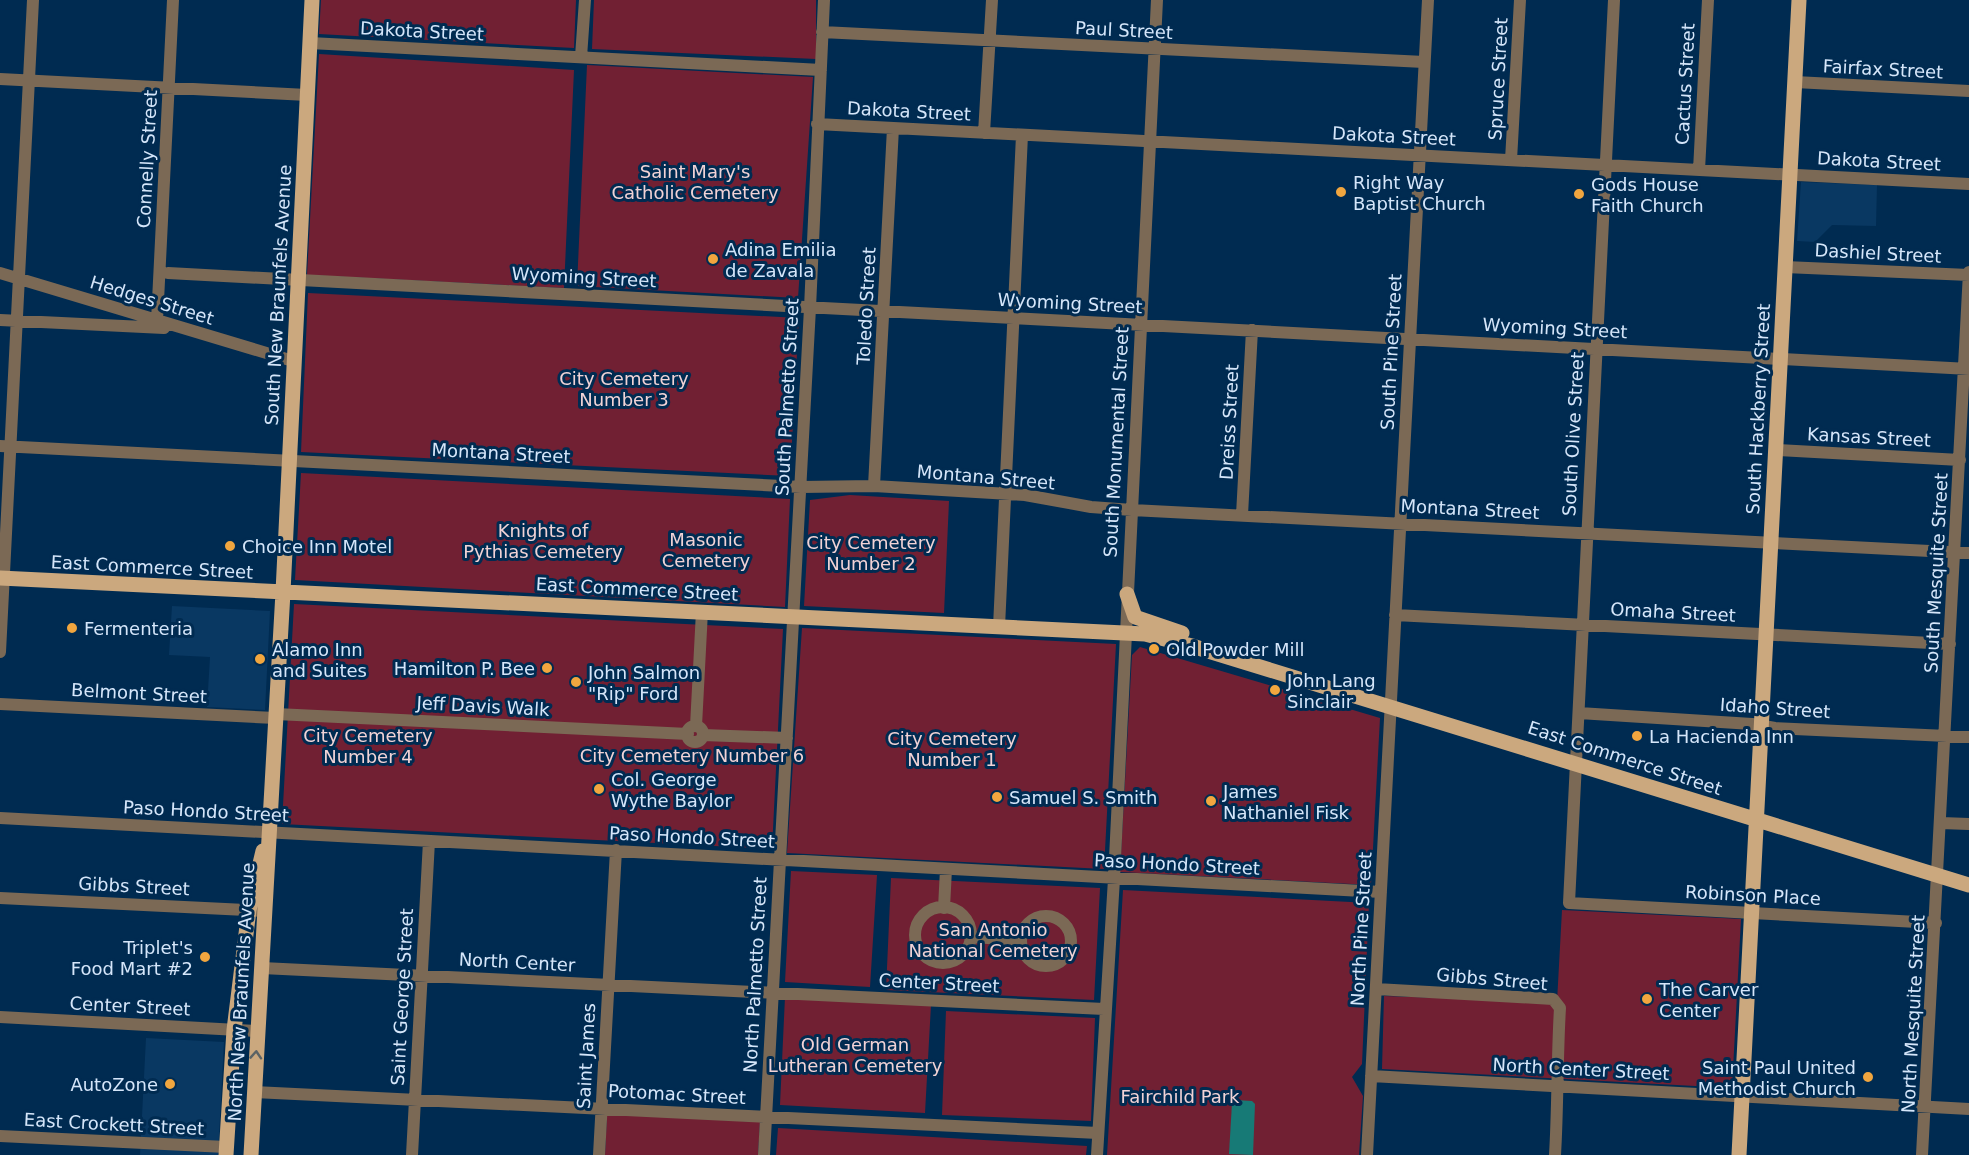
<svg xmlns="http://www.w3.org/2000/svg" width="1969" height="1155" viewBox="0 0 1969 1155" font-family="'DejaVu Sans',sans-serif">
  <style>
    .built { fill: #093862 }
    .green { fill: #712033 }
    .water { fill: #177a76 }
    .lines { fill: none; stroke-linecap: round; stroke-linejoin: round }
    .minor { stroke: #7b6955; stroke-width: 12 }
    .major { stroke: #cba87e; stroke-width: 15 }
    .oneway { stroke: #5b6365 }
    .poi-dot { fill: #f1a63f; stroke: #002b51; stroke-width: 2 }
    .labels { text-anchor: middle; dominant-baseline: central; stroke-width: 6; stroke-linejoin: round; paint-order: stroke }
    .street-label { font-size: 18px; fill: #d5e6fa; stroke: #002b51 }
    .park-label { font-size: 18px; fill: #f1d3d6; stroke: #002b51 }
    .poi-label { font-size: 18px; fill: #d5e6fa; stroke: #002b51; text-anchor: start }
  </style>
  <rect width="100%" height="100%" fill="#002b51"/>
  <path class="built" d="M 1801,182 L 1877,185 L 1876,226 L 1832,225 L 1815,242 L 1797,241 Z
    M 172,606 L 270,611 L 265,710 L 207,707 L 210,657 L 169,655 Z
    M 146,1038 L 224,1042 L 218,1155 L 140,1155 Z"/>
  <path class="green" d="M 321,0 L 576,0 L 574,48 L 319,34 Z
    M 594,0 L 816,0 L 816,59 L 592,49 Z
    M 319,54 L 574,70 L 564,288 L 307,275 Z
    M 587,65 L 813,77 L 798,298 L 577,286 Z
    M 308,293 L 799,318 L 790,476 L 301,452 Z
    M 301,473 L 790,499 L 785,607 L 295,580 Z
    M 850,495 L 949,501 L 944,613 L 804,606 L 810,500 Z
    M 294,604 L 783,629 L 772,849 L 282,824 Z
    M 802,628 L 1116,644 L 1104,869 L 787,853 Z
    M 1140,647 L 1380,718 L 1371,885 L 1120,872 L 1132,655 Z
    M 791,871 L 877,875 L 870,987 L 785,982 Z
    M 891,878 L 1100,888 L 1094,1000 L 886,990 Z
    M 1123,890 L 1369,903 L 1362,1064 L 1352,1077 L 1363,1096 L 1359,1155 L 1107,1155 Z
    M 1562,910 L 1741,919 L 1732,1088 L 1382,1069 L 1384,996 L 1557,1002 Z
    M 785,997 L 931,1005 L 925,1113 L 780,1105 Z
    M 946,1011 L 1095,1018 L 1091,1121 L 942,1115 Z
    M 607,1114 L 760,1122 L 758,1155 L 605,1155 Z
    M 778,1128 L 1087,1146 L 1086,1155 L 776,1155 Z"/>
  <path class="water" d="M 1235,1100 L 1252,1101 L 1255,1104 L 1253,1155 L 1229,1154 L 1232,1103 Z"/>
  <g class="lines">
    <path class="minor" d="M 1614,0 L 1569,903 L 1936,923
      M 822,32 L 1424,62
      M 310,43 L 821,70
      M 581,57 L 585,0
      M 0,79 L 307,95
      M 1795,82 L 1969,91
      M 817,124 L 1969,184
      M 984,133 L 992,0
      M 1511,160 L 1520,0
      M 1699,170 L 1708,0
      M 1785,267 L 1969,275
      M 0,273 L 293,361
      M 168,273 L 1969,369
      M 0,320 L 164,328
      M 157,321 L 173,0
      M 0,446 L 801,487 L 874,486 L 1025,495 L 1091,507 L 1132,510 L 1969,553
      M 1776,450 L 1960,460
      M 874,486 L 893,128
      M 1242,515 L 1252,330
      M 1395,615 L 1950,644
      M 999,627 L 1022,135
      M 0,652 L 33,0
      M 0,704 L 275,718
      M 1579,713 L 1752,724 L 1775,728 L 1969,737
      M 276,714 L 688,734
      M 696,726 L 702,611
      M687 734a8 8 0 1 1 16 0a8 8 0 1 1-16 0Z
      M 703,735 L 787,738
      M 0,818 L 1381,892
      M 1941,823 L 1969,824
      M 0,898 L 266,911
      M915 935a28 28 0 1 1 56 0a28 28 0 1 1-56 0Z
      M 944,908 L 946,869
      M1021 941a25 25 0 1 1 50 0a25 25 0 1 1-50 0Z
      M 971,937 L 1021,940
      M 262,968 L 1104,1009
      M 1376,989 L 1553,999 L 1560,1008 C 1557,1057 1558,1105 1555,1155
      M 0,1017 L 258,1031
      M 1371,1076 L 1969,1109
      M 254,1092 L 1098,1133
      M 0,1136 L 226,1147
      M 412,1155 L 429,841
      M 599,1155 L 616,850
      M 764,1155 L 810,308 L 824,0
      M 1097,1155 L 1114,879 L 1157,0
      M 1367,1155 L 1428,0
      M 1922,1155 L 1969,272"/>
    <path class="major" d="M 0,578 L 1145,634 L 1192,646 L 1969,885
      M 1127,594 L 1135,617 L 1182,633
      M 226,1155 L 234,1030 L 249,910 L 263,851
      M 251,1155 L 283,592 L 312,0
      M 1739,1155 L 1799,0"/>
  </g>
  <defs><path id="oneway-chevron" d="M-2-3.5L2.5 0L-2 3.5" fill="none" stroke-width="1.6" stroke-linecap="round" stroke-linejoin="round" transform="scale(1.5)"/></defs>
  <use class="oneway" href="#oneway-chevron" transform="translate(256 1055) rotate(-86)"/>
  <g class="poi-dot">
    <circle cx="1341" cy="192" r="6"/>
    <circle cx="1579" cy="194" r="6"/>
    <circle cx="713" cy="259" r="6"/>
    <circle cx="230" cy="546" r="6"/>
    <circle cx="72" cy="628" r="6"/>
    <circle cx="1154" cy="649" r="6"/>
    <circle cx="260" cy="659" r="6"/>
    <circle cx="547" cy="668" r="6"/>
    <circle cx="576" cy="682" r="6"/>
    <circle cx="1275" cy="690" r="6"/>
    <circle cx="1637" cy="736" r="6"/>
    <circle cx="599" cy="789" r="6"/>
    <circle cx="997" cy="797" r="6"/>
    <circle cx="1211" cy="801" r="6"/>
    <circle cx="205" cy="957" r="6"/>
    <circle cx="1647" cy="999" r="6"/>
    <circle cx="1868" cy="1077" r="6"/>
    <circle cx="170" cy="1084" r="6"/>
  </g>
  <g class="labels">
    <g class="street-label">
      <text transform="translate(1124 30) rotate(3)">Paul Street</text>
      <text transform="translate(422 31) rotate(3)">Dakota Street</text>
      <text transform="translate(1883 69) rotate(3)">Fairfax Street</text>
      <text transform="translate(1498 79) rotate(-87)">Spruce Street</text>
      <text transform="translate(1685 84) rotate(-87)">Cactus Street</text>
      <text transform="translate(909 111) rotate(3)">Dakota Street</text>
      <text transform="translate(1394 136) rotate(3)">Dakota Street</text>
      <text transform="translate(147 159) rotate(-87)">Connelly Street</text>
      <text transform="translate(1879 161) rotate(3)">Dakota Street</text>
      <text transform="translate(1878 253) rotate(3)">Dashiel Street</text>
      <text transform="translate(584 277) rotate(3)">Wyoming Street</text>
      <text transform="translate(278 295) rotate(-87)">South New Braunfels Avenue</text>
      <text transform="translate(152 300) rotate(17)">Hedges Street</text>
      <text transform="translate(1070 303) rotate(3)">Wyoming Street</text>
      <text transform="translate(866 306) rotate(-87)">Toledo Street</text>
      <text transform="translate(1555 328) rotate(3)">Wyoming Street</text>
      <text transform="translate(1391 352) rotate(-87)">South Pine Street</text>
      <text transform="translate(787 397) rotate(-87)">South Palmetto Street</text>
      <text transform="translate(1758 409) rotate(-87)">South Hackberry Street</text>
      <text transform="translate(1229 422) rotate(-87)">Dreiss Street</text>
      <text transform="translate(1573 434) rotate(-87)">South Olive Street</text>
      <text transform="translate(1869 437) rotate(3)">Kansas Street</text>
      <text transform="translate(1116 442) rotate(-87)">South Monumental Street</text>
      <text transform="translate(501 453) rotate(3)">Montana Street</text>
      <text transform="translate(986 477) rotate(5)">Montana Street</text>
      <text transform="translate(1470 509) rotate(3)">Montana Street</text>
      <text transform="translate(152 567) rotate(3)">East Commerce Street</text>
      <text transform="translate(1936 573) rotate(-87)">South Mesquite Street</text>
      <text transform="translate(637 589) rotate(3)">East Commerce Street</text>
      <text transform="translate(1673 612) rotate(3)">Omaha Street</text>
      <text transform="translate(139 693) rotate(3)">Belmont Street</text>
      <text transform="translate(483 706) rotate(3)">Jeff Davis Walk</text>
      <text transform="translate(1775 708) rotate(4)">Idaho Street</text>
      <text transform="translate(1625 758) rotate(18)">East Commerce Street</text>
      <text transform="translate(206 811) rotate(3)">Paso Hondo Street</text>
      <text transform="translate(692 837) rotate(3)">Paso Hondo Street</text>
      <text transform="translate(1177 864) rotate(3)">Paso Hondo Street</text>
      <text transform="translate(134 886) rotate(3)">Gibbs Street</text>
      <text transform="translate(1753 895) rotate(3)">Robinson Place</text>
      <text transform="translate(1361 929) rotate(-87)">North Pine Street</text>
      <text transform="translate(517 962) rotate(3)">North Center</text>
      <text transform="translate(755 975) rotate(-87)">North Palmetto Street</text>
      <text transform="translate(1492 979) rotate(5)">Gibbs Street</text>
      <text transform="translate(939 983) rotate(3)">Center Street</text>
      <text transform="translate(241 992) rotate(-87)">North New Braunfels Avenue</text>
      <text transform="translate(402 997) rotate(-87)">Saint George Street</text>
      <text transform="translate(130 1006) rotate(3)">Center Street</text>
      <text transform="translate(1913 1014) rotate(-87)">North Mesquite Street</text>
      <text transform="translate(586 1056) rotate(-87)">Saint James</text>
      <text transform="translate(1581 1069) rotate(3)">North Center Street</text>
      <text transform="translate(677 1094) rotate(3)">Potomac Street</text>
      <text transform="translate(114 1124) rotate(3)">East Crockett Street</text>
    </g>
    <g class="park-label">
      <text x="695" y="171">Saint Mary's<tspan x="695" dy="21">Catholic Cemetery</tspan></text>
      <text x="624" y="378">City Cemetery<tspan x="624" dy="21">Number 3</tspan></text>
      <text x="543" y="530">Knights of<tspan x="543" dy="21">Pythias Cemetery</tspan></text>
      <text x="706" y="539">Masonic<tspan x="706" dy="21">Cemetery</tspan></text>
      <text x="871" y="542">City Cemetery<tspan x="871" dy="21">Number 2</tspan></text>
      <text x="368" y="735">City Cemetery<tspan x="368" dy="21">Number 4</tspan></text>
      <text x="952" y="738">City Cemetery<tspan x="952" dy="21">Number 1</tspan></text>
      <text x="692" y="755">City Cemetery Number 6</text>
      <text x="993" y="929">San Antonio<tspan x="993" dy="21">National Cemetery</tspan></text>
      <text x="855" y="1044">Old German<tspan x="855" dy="21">Lutheran Cemetery</tspan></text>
      <text x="1180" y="1096">Fairchild Park</text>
    </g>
    <g class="poi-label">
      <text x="1353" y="182">Right Way<tspan x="1353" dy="21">Baptist Church</tspan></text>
      <text x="1591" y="184">Gods House<tspan x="1591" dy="21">Faith Church</tspan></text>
      <text x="725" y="249">Adina Emilia<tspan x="725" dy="21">de Zavala</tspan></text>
      <text x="242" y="546">Choice Inn Motel</text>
      <text x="84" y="628">Fermenteria</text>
      <text x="272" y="649">Alamo Inn<tspan x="272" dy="21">and Suites</tspan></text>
      <text x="1166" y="649">Old Powder Mill</text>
      <text x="535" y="668" text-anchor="end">Hamilton P. Bee</text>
      <text x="588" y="672">John Salmon<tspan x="588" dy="21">"Rip" Ford</tspan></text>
      <text x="1287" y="680">John Lang<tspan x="1287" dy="21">Sinclair</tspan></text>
      <text x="1649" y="736">La Hacienda Inn</text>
      <text x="611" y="779">Col. George<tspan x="611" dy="21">Wythe Baylor</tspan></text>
      <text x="1223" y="791">James<tspan x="1223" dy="21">Nathaniel Fisk</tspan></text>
      <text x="1009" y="797">Samuel S. Smith</text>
      <text x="193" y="947" text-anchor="end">Triplet's<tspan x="193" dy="21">Food Mart #2</tspan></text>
      <text x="1659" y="989">The Carver<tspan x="1659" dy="21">Center</tspan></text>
      <text x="1856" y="1067" text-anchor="end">Saint Paul United<tspan x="1856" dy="21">Methodist Church</tspan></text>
      <text x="158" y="1084" text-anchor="end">AutoZone</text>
    </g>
  </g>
</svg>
